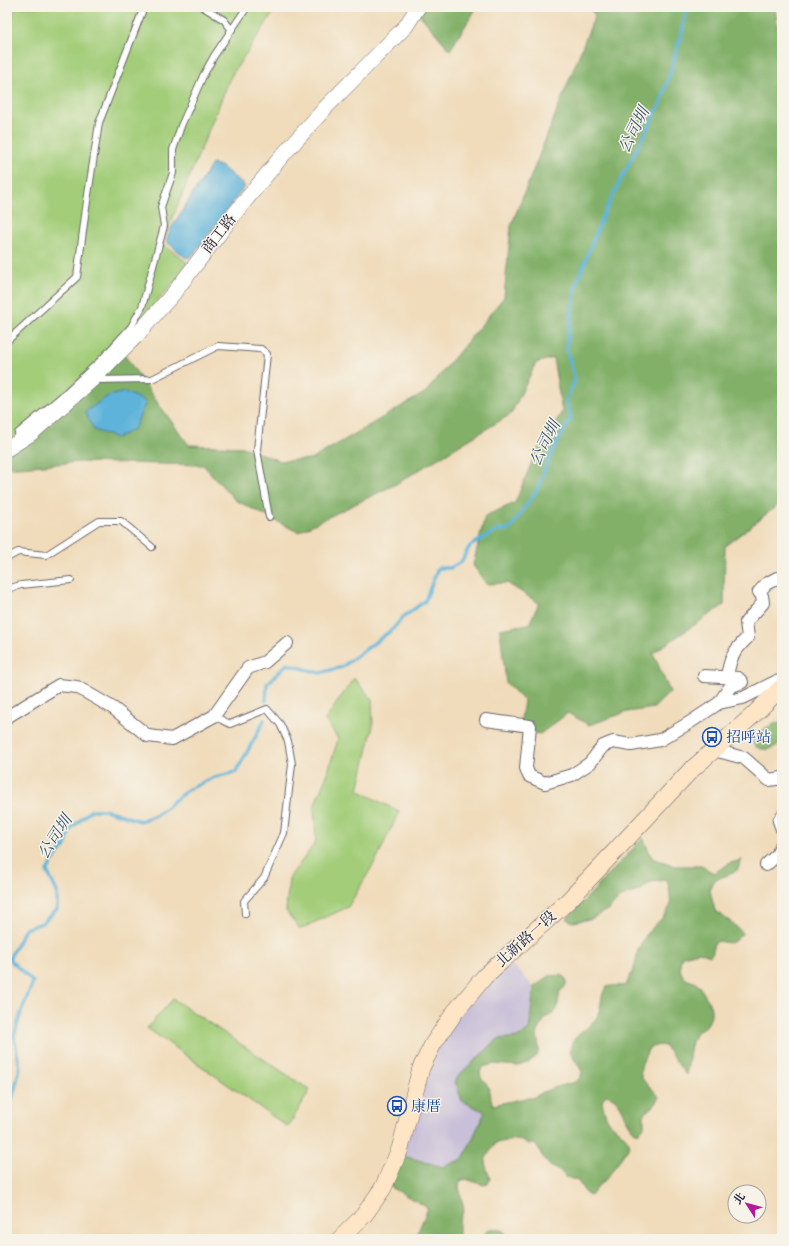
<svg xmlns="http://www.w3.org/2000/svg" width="789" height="1246" viewBox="0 0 789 1246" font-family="'IM FELL DW Pica','Noto Serif TC',serif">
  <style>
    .industrial { fill: #c8bfd8 }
    .green { fill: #a3cd79; stroke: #62785a }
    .forest { fill: #82b069; stroke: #526952 }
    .water { fill: #5db3da; stroke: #406a8a }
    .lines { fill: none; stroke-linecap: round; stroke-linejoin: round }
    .stream { stroke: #5db3da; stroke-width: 3.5 }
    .service-casing { stroke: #6a6368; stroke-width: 8 }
    .minor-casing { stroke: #6a6368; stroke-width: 14 }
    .tertiary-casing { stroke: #6a6368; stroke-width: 16 }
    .secondary-casing { stroke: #6a6368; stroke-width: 18 }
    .service { stroke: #fff; stroke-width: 6 }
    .minor { stroke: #fff; stroke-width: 12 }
    .tertiary { stroke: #fff; stroke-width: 15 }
    .secondary { stroke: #fde5c5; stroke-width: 17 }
    .labels { text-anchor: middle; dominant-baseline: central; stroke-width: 3; stroke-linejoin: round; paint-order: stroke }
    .street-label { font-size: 15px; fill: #22223b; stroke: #f7f3e8 }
    .transit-label { font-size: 15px; fill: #164399; stroke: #f7f3e8; text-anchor: start }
    .water-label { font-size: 16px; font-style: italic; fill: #375573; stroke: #f7f3e8 }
  </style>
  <rect width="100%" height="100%" fill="#f7f3e8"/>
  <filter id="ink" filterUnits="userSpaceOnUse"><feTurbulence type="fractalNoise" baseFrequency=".025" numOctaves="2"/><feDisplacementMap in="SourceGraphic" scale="8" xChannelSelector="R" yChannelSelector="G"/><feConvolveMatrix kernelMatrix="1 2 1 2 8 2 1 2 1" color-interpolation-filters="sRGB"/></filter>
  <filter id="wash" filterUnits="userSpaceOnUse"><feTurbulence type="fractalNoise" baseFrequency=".012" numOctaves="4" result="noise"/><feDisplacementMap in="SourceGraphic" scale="16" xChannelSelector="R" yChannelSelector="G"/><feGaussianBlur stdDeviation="0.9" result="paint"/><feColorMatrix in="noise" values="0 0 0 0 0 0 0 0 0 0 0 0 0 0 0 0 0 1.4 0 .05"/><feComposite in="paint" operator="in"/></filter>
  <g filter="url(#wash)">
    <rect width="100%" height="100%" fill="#f0dcbb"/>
    <path class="industrial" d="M 505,957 L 534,987 L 529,1030 L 519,1037 L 498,1040 L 462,1101 L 485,1112 L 463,1159 L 443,1167 L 396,1154 L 426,1049 Z"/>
    <path class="green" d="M 15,7 L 277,7 L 231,76 L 162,243 L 190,265 L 117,346 L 7,443 L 7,41 Z
      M 354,678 L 372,699 L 373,726 L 358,790 L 399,812 L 376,860 L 348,907 L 300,929 L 286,911 L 289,878 L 316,842 L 314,806 L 327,775 L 338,739 L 325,720 Z
      M 173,999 L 310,1090 L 288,1127 L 147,1028 Z"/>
    <path class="forest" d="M 413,7 L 477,7 L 450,50 Z
      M 587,7 L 775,7 L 782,64 L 782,502 L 725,546 L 724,605 L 653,653 L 670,692 L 654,708 L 627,712 L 589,725 L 568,713 L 540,734 L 519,730 L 524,701 L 506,683 L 500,629 L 529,624 L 539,603 L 507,583 L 486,584 L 473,565 L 485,516 L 515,503 L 536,452 L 562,412 L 553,358 L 536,363 L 511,414 L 396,484 L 298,532 L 235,500 L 203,465 L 80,462 L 7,468 L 7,447 L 119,347 L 157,402 L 189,445 L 243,447 L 280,461 L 312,459 L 426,392 L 504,297 L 511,226 L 595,15 Z
      M 782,721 L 782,743 C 772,749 762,753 753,744 C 755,731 771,725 782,721 Z
      M 643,838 L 652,858 L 676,866 L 701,866 L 714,873 L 730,863 L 742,860 L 737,870 L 733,873 L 714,880 L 711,885 L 710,890 L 715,911 L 731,922 L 743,933 C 731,944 734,944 718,941 L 713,945 L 713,952 L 710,956 L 699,952 L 682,956 C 679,963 679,974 686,979 C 689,981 694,981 697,984 C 701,988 708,1000 710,1005 C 713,1014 710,1022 704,1028 C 701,1030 698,1031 696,1033 C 688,1046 690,1061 686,1075 L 665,1046 L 659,1045 L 649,1048 C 646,1055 637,1070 642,1078 C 645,1084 654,1089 659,1097 L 653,1107 L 644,1113 L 644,1127 L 640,1132 L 635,1132 C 623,1121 625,1100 606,1095 L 602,1100 C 603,1107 605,1118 611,1124 C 618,1130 627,1136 630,1145 L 607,1178 L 598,1186 L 591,1196 L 586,1194 L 578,1181 L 566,1177 L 558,1169 L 553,1168 L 548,1164 L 541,1154 L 538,1148 L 534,1144 L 528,1144 L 517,1139 L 495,1143 L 486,1158 L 485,1163 L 490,1179 L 488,1184 L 484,1185 L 466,1179 L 460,1181 L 459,1187 L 464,1210 L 459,1221 L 459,1239 L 415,1239 L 428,1208 L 384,1183 L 396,1154 L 443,1167 L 463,1159 L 485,1112 L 462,1101 L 455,1081 L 461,1073 L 498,1039 L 519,1037 L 529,1030 L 534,987 L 549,976 L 562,975 L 566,979 C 567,985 565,988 560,991 L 557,1009 L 554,1013 L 545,1018 L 537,1034 L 539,1050 L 537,1056 L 529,1062 L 518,1066 L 494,1064 L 483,1067 L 480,1072 L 481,1078 C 491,1085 489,1095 493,1105 L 526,1098 L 532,1098 L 550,1089 L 575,1082 L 580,1078 L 582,1072 C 580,1067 571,1055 570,1051 C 569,1038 589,1028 595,1020 C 602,1011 600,994 606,988 C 610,984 620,987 626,985 L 635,966 L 638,949 L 648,932 L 664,916 L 671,905 L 669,887 L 667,880 L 650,882 L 641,890 L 621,897 L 609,909 L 591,919 L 573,922 L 567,919 Z
      M 490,1229 C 499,1228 506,1231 510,1239 L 484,1239 L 485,1233 Z"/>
    <path class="water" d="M 212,164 L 221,166 L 245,186 L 193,255 L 186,258 L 166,241 L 171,228 Z
      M 125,392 L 146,402 L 134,429 L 117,438 L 94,430 L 85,412 L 108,396 Z"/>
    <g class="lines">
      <path class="stream" d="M 266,701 L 267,684 L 287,664 L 320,673 L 342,667 L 393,629 L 402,618 L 425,601 L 438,568 L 450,568 L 461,562 L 470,546 L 498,530 L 509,530 L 537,490 L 550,456 L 571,418 L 566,401 L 575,380 L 566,347 L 576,285 L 603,215 L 632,158 L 661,103 L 680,39 L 688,7
        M 7,1106 L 11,1104 L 20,1068 L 14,1036 L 22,1010 L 33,982 L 9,959 L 25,929 L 42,923 L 57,909 L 57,892 L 47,871 L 55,858 L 65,846 L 71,829 L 91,810 L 106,810 L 140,821 L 157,815 L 187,790 L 215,777 L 236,772 L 263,723 L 264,720"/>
    </g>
  </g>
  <g filter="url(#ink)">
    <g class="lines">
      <g class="service-casing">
        <path id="service" d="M 203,7 L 224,20 L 231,29
          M 7,341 L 77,277 L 86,208 L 99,123 L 144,7
          M 96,380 L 152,379 L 218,346 L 261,349 L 267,354 L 257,450 L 269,517
          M 18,433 L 62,396 L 101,360 L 131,327 L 142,307 L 164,226 L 161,207 L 173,173 L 173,150 L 181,126 L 203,76 L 214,56 L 247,7
          M 7,558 L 18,552 L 46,555 L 99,521 L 121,521 L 152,547
          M 7,589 L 21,585 L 71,580
          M 214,716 L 230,724 L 267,709 L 280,724 L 288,741 L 292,764 L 284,833 L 264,878 L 244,901 L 245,914"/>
      </g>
      <g class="minor-casing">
        <path id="minor" d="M 704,676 L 738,678 L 742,682 L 730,687 L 719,703
          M 727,677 C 730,657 734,651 748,637 L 746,622 L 763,603 L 762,596 L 759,592 L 766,584 L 777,578 L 782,579
          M 7,717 L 59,685 L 77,687 L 113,708 L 148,736 L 172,739 L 214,716 L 248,668 L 265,662 L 287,643
          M 486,720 L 530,726 L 526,768 L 529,776 L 545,783 L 572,775 L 590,763 L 603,746 L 613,742 L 631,745 L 660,740 L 689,723 L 719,703 L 743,698 L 775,682 L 782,681
          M 714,750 L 744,758 L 769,780 L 782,778
          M 782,816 L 779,821 L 782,829
          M 766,865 L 777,855 L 782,844"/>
      </g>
      <g class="tertiary-casing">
        <path id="tertiary" d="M 7,449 L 32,433 L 92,380 L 136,336 L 173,294 L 235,213 L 282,156 L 328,105 L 406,26 L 418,7"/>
      </g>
      <g class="secondary-casing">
        <path id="secondary" d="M 340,1239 L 364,1215 L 383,1188 L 400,1149 L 421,1068 L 433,1044 L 455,1012 L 485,976 L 569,900 L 635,830 L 690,771 L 751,717 L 782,687"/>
      </g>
      <use href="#service" class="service"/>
      <use href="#minor" class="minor"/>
      <use href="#tertiary" class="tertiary"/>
      <use href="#secondary" class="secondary"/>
    </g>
  </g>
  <defs>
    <g id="bus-ring" transform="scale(1)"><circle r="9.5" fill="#f7f3e8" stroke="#1a4fb4" stroke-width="1.5"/><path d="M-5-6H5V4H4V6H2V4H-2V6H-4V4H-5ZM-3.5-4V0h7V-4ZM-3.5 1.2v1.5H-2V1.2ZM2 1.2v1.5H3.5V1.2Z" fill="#1a4fb4"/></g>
  </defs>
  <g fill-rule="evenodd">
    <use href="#bus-ring" x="712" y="737"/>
    <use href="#bus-ring" x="397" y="1106"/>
  </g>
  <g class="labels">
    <g class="street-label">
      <text transform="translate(219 234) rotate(-52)">商工路</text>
      <text transform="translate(526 939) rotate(-42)">北新路一段</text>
    </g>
    <g class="transit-label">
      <text x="726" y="737">招呼站</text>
      <text x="411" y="1106">康厝</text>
    </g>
    <g class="water-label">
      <text transform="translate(634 130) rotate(-63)">公司圳</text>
      <text transform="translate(545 443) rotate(-63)">公司圳</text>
      <text transform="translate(55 837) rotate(-57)">公司圳</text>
    </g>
  </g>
  <rect width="789" height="1246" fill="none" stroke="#f7f3e8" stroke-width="24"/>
  <g transform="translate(747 1204) rotate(306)"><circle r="19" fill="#f7f3e8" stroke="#a29fa3"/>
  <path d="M0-3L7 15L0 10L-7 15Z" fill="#b5179e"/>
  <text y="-6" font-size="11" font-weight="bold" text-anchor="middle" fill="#22223b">北</text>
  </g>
</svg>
